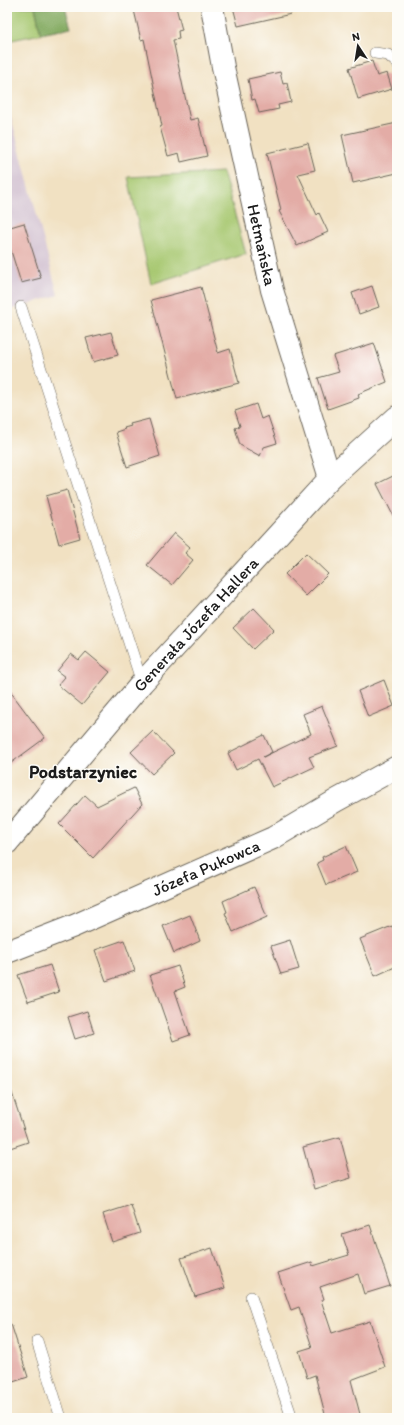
<svg xmlns="http://www.w3.org/2000/svg" width="404" height="1425" viewBox="0 0 404 1425" font-family="Itim,sans-serif">
  <style>
    .industrial { fill: #cfbdcf }
    .green { fill: #a7c871; stroke: #627246 }
    .forest { fill: #85ac63; stroke: #506440 }
    .building { fill: #e3aca6 }
    .lines { fill: none; stroke-linecap: round; stroke-linejoin: round }
    .service-casing { stroke: #676156; stroke-width: 12 }
    .minor-casing { stroke: #676156; stroke-width: 24 }
    .tertiary-casing { stroke: #676156; stroke-width: 24 }
    .service { stroke: #fff; stroke-width: 11 }
    .minor { stroke: #fff; stroke-width: 22 }
    .tertiary { stroke: #fff; stroke-width: 22 }
    .labels { text-anchor: middle; dominant-baseline: central; stroke-width: 3; stroke-linejoin: round; paint-order: stroke }
    .street-label { font-size: 17px; fill: #1c1c1c; stroke: #fdfcf7 }
    .neighbourhood-label { font-size: 18px; font-weight: bold; fill: #1c1c1c; stroke: #fdfcf7 }
  </style>
  <rect width="100%" height="100%" fill="#fdfcf7"/>
  <filter id="ink" filterUnits="userSpaceOnUse"><feTurbulence type="fractalNoise" baseFrequency=".025" numOctaves="2"/><feDisplacementMap in="SourceGraphic" scale="8" xChannelSelector="R" yChannelSelector="G"/><feConvolveMatrix kernelMatrix="1 2 1 2 8 2 1 2 1" color-interpolation-filters="sRGB"/></filter>
  <filter id="wash" filterUnits="userSpaceOnUse"><feTurbulence type="fractalNoise" baseFrequency=".012" numOctaves="4" result="noise"/><feDisplacementMap in="SourceGraphic" scale="16" xChannelSelector="R" yChannelSelector="G"/><feGaussianBlur stdDeviation="0.9" result="paint"/><feColorMatrix in="noise" values="0 0 0 0 0 0 0 0 0 0 0 0 0 0 0 0 0 1.4 0 .05"/><feComposite in="paint" operator="in"/></filter>
  <g filter="url(#wash)">
    <rect width="100%" height="100%" fill="#f1e1c2"/>
    <path class="industrial" d="M 7,102 L 58,295 L 7,311 Z"/>
    <path class="green" d="M 7,7 L 35,7 L 41,34 L 7,41 Z
      M 223,172 L 246,254 L 151,284 L 128,177 Z"/>
    <path class="forest" d="M 35,7 L 65,7 L 71,28 L 41,34 Z"/>
    <g id="blocks">
      <path class="building" d="M 149,7 L 176,7 L 182,30 L 178,31 L 179,39 L 173,40 L 190,120 L 198,118 L 207,156 L 181,162 L 179,153 L 168,156 L 160,127 L 162,126 L 144,39 L 141,40 L 134,10 Z
        M 233,7 L 290,7 L 291,14 L 238,26 Z
        M 372,61 L 377,76 L 387,73 L 392,89 L 358,99 L 349,68 Z
        M 280,72 L 283,84 L 287,83 L 291,102 L 278,105 L 279,109 L 259,113 L 255,99 L 252,100 L 248,79 Z
        M 397,123 L 397,173 L 353,183 L 342,135 Z
        M 308,143 L 315,170 L 298,174 L 317,215 L 319,213 L 328,232 L 297,246 L 279,211 L 281,210 L 267,153 Z
        M 24,223 L 41,278 L 21,283 L 7,238 L 7,228 Z
        M 372,286 L 379,307 L 359,314 L 352,293 Z
        M 201,287 L 218,353 L 230,349 L 239,383 L 177,399 L 151,300 Z
        M 111,332 L 118,355 L 93,362 L 86,338 Z
        M 374,343 L 387,382 L 358,394 L 359,398 L 328,409 L 318,378 L 339,372 L 333,356 Z
        M 256,404 L 261,419 L 268,416 L 277,443 L 264,447 L 260,456 L 240,445 L 235,428 L 240,426 L 235,411 Z
        M 149,419 L 160,456 L 127,467 L 116,432 L 125,429 L 124,428 L 131,426 L 130,424 Z
        M 397,474 L 397,523 L 377,484 Z
        M 67,490 L 80,538 L 59,544 L 46,496 Z
        M 174,533 L 190,547 L 185,553 L 193,560 L 172,585 L 147,565 Z
        M 306,553 L 328,574 L 306,596 L 285,574 Z
        M 254,608 L 274,629 L 253,649 L 233,628 Z
        M 86,652 L 110,672 L 82,705 L 58,685 L 65,677 L 57,671 L 71,654 L 79,660 Z
        M 384,680 L 394,706 L 368,717 L 358,691 Z
        M 7,687 L 45,738 L 7,766 Z
        M 322,706 L 338,746 L 309,757 L 314,767 L 272,787 L 258,759 L 236,770 L 228,753 L 264,735 L 272,752 L 263,757 L 311,734 L 303,714 Z
        M 153,731 L 174,753 L 152,774 L 131,752 Z
        M 134,788 L 142,804 L 93,858 L 59,824 L 85,795 L 97,806 Z
        M 346,846 L 357,872 L 326,885 L 317,863 L 323,860 L 322,857 Z
        M 254,887 L 267,917 L 233,932 L 225,913 L 227,912 L 223,901 Z
        M 190,915 L 200,941 L 174,953 L 163,926 Z
        M 392,926 L 397,937 L 397,966 L 375,976 L 360,939 Z
        M 124,940 L 135,971 L 106,981 L 95,950 Z
        M 290,940 L 299,969 L 281,974 L 271,946 Z
        M 50,965 L 59,992 L 28,1002 L 18,975 Z
        M 178,966 L 185,987 L 175,991 L 190,1035 L 173,1041 L 150,975 Z
        M 87,1011 L 94,1033 L 75,1039 L 68,1017 Z
        M 10,1087 L 28,1142 L 7,1149 L 7,1088 Z
        M 340,1137 L 351,1178 L 314,1189 L 303,1147 Z
        M 131,1205 L 140,1233 L 112,1242 L 103,1214 Z
        M 370,1225 L 390,1286 L 364,1294 L 358,1274 L 320,1287 L 324,1299 L 321,1300 L 332,1333 L 370,1321 L 385,1367 L 351,1380 L 361,1418 L 326,1418 L 315,1375 L 307,1378 L 299,1351 L 312,1347 L 299,1307 L 291,1310 L 278,1273 L 312,1262 L 313,1266 L 349,1255 L 342,1234 Z
        M 212,1248 L 225,1288 L 195,1297 L 181,1258 Z
        M 11,1324 L 28,1377 L 7,1384 L 7,1325 Z"/>
    </g>
  </g>
  <g filter="url(#ink)">
    <use href="#blocks" fill-opacity="0" stroke="#676156" stroke-width="1"/>
    <g class="lines">
      <g class="service-casing">
        <path id="service" d="M 375,53 L 388,55 L 397,63
          M 21,307 L 142,683
          M 251,1297 L 292,1418
          M 37,1341 L 61,1418"/>
      </g>
      <g class="minor-casing">
        <g id="minor">
          <path id="s1" d="M 212,7 L 223,67 L 272,290 L 330,478"/>
          <path id="s2" d="M 7,952 L 74,926 L 273,838 L 337,800 L 397,767"/>
        </g>
      </g>
      <g class="tertiary-casing">
        <g id="tertiary">
          <path id="s3" d="M 7,843 L 142,683 L 330,478 L 397,417"/>
        </g>
      </g>
      <use href="#service" class="service"/>
      <use href="#minor" class="minor"/>
      <use href="#tertiary" class="tertiary"/>
    </g>
  </g>
  <g class="labels">
    <g class="street-label">
      <text stroke="none"><textPath href="#s1" startOffset="243">Hetmańska</textPath></text>
      <text stroke="none"><textPath href="#s3" startOffset="289">Generała Józefa Hallera</textPath></text>
      <text stroke="none"><textPath href="#s2" startOffset="216">Józefa Pukowca</textPath></text>
    </g>
    <g class="neighbourhood-label">
      <text x="83" y="772">Podstarzyniec</text>
    </g>
  </g>
  <rect width="404" height="1425" fill="none" stroke="#fdfcf7" stroke-width="24"/>
  <g transform="translate(358 46) rotate(348)" stroke="#fdfcf7" stroke-width="3" paint-order="stroke">
  <path d="M0-3L7 15L0 10L-7 15Z" fill="#1c1c1c"/>
  <text y="-6" font-size="11" font-weight="bold" text-anchor="middle" fill="#1c1c1c">N</text>
  </g>
</svg>
